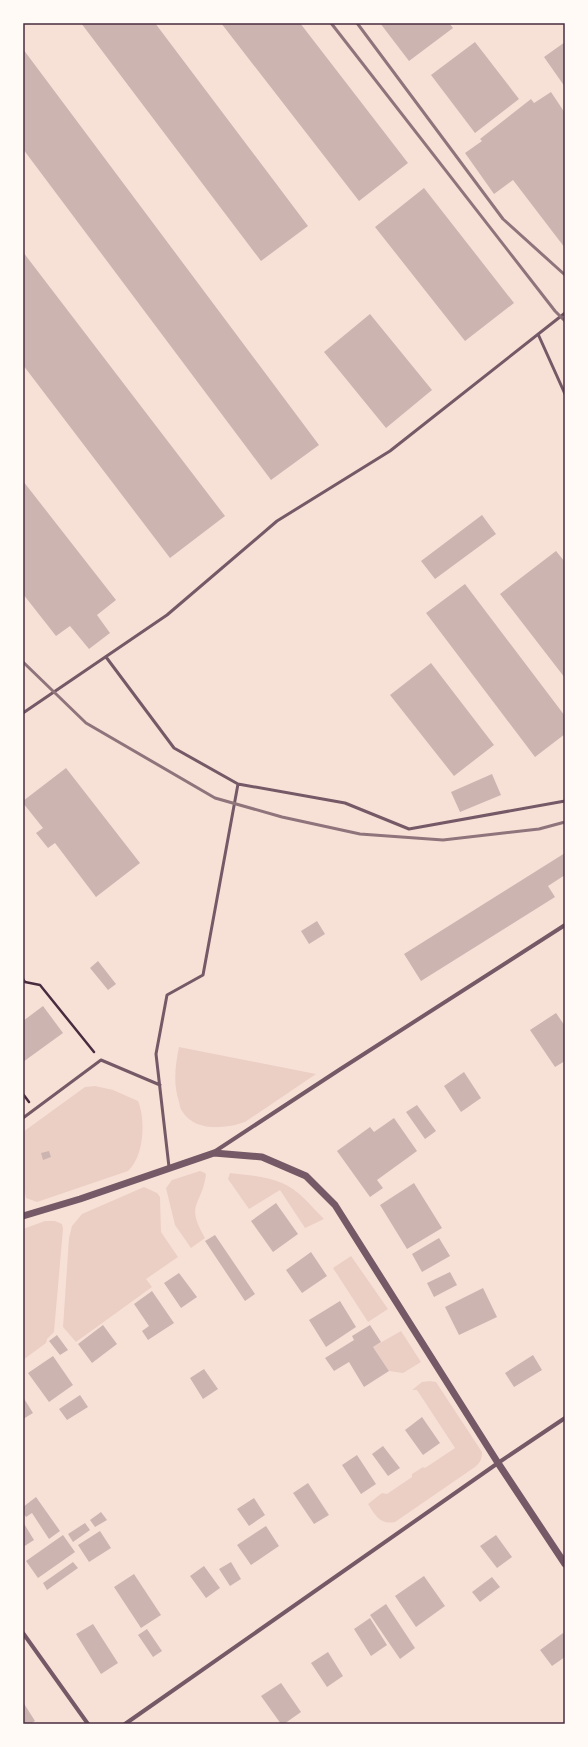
<svg xmlns="http://www.w3.org/2000/svg" width="588" height="1747" viewBox="0 0 588 1747" font-family="'Sofia Sans Condensed',sans-serif">
  <style>
    .green { fill: #ebcfc5 }
    .building { fill: #ccb4b1 }
    .lines { fill: none; stroke-linecap: round; stroke-linejoin: round }
    .path { stroke: #4a2c40; stroke-width: 2.5 }
    .service { stroke: #755966; stroke-width: 3 }
    .minor { stroke: #755966; stroke-width: 4 }
    .tertiary { stroke: #755966; stroke-width: 7 }
    .rail { stroke: #8f747c; stroke-width: 3 }
    .neatline { fill: none; stroke: #4a2c40; stroke-width: 1.5 }
  </style>
  <rect width="100%" height="100%" fill="#f7e1d7"/>
  <path class="green" d="M 179,1047 L 316,1074 L 245,1122 C 225,1129 195,1132 182,1111 C 180,1109 180,1105 179,1102 C 173,1083 175,1067 179,1047 Z
    M 95,1086 L 113,1090 L 138,1101 C 146,1120 144,1157 128,1171 L 37,1202 L 26,1198 L 23,1184 L 23,1132 L 85,1087 Z
    M 200,1171 L 205,1173 L 206,1175 C 201,1207 185,1204 205,1238 L 191,1248 L 175,1225 L 166,1188 L 172,1180 Z
    M 230,1173 C 247,1175 266,1176 282,1183 C 299,1190 311,1206 324,1219 L 305,1228 L 280,1190 L 249,1209 L 228,1179 Z
    M 144,1187 L 157,1193 L 160,1197 L 161,1232 L 178,1257 L 146,1279 L 152,1287 L 76,1342 L 63,1327 L 69,1238 L 72,1226 L 82,1214 Z
    M 45,1221 L 55,1221 L 62,1224 L 63,1229 L 54,1332 L 47,1339 L 46,1343 L 23,1360 L 23,1229 Z
    M 351,1256 L 388,1309 L 368,1322 L 333,1268 Z
    M 401,1331 L 421,1362 L 403,1373 L 389,1371 L 373,1347 Z
    M 430,1381 L 436,1382 L 482,1452 C 482,1459 480,1463 475,1467 L 395,1522 C 380,1525 375,1515 368,1504 L 382,1493 L 387,1494 L 412,1477 L 412,1474 L 423,1467 L 425,1468 L 455,1448 L 417,1390 L 412,1390 L 422,1382 Z"/>
  <path class="building" d="M 81,23 L 155,23 L 308,226 L 261,261 Z
    M 221,23 L 300,23 L 408,163 L 359,201 Z
    M 380,23 L 449,23 L 453,28 L 409,61 Z
    M 475,42 L 519,99 L 475,133 L 431,75 Z
    M 565,42 L 565,87 L 544,57 Z
    M 23,49 L 319,445 L 271,480 L 23,149 Z
    M 551,92 L 565,113 L 565,248 L 513,180 L 494,194 L 465,153 L 482,141 L 480,139 L 531,99 L 534,103 Z
    M 424,188 L 514,303 L 465,341 L 375,227 Z
    M 23,252 L 225,516 L 170,558 L 23,365 Z
    M 370,314 L 432,390 L 386,428 L 324,352 Z
    M 23,481 L 116,600 L 97,615 L 110,633 L 89,649 L 70,626 L 56,636 L 23,594 Z
    M 482,515 L 496,534 L 435,579 L 421,561 Z
    M 556,551 L 565,562 L 565,678 L 500,594 Z
    M 465,584 L 565,716 L 565,734 L 535,757 L 426,613 Z
    M 431,663 L 494,745 L 454,776 L 390,695 Z
    M 66,768 L 140,863 L 96,897 L 55,843 L 48,848 L 36,833 L 43,828 L 23,803 L 23,801 Z
    M 492,774 L 501,795 L 460,812 L 451,792 Z
    M 565,853 L 565,875 L 548,886 L 555,897 L 421,981 L 404,954 Z
    M 317,921 L 325,934 L 309,944 L 301,931 Z
    M 98,961 L 116,984 L 108,990 L 90,968 Z
    M 43,1006 L 63,1033 L 23,1062 L 23,1021 Z
    M 556,1013 L 565,1026 L 565,1061 L 555,1067 L 530,1030 Z
    M 464,1072 L 481,1098 L 461,1112 L 444,1086 Z
    M 417,1105 L 436,1131 L 425,1139 L 406,1112 Z
    M 394,1118 L 417,1151 L 377,1180 L 383,1188 L 370,1197 L 337,1151 L 370,1127 L 374,1132 Z
    M 49,1151 L 51,1157 L 43,1160 L 41,1153 Z
    M 414,1183 L 442,1228 L 407,1249 L 380,1205 Z
    M 276,1203 L 298,1234 L 273,1252 L 251,1221 Z
    M 215,1235 L 255,1294 L 245,1301 L 205,1241 Z
    M 439,1238 L 450,1256 L 422,1272 L 412,1254 Z
    M 311,1252 L 327,1276 L 302,1293 L 286,1270 Z
    M 450,1272 L 457,1285 L 434,1297 L 427,1283 Z
    M 179,1273 L 197,1297 L 181,1308 L 164,1283 Z
    M 483,1288 L 497,1317 L 459,1335 L 445,1307 Z
    M 152,1291 L 174,1323 L 148,1340 L 142,1331 L 149,1326 L 134,1304 Z
    M 340,1301 L 356,1327 L 326,1347 L 309,1320 Z
    M 103,1325 L 117,1344 L 92,1363 L 78,1344 Z
    M 370,1325 L 381,1342 L 373,1347 L 389,1371 L 364,1387 L 349,1362 L 334,1371 L 325,1358 L 354,1340 L 352,1336 Z
    M 57,1335 L 68,1350 L 60,1355 L 49,1341 Z
    M 533,1355 L 542,1370 L 514,1387 L 505,1373 Z
    M 53,1356 L 73,1385 L 49,1402 L 28,1373 Z
    M 204,1369 L 218,1389 L 203,1399 L 190,1378 Z
    M 80,1395 L 88,1407 L 67,1420 L 59,1409 Z
    M 23,1397 L 33,1413 L 23,1419 Z
    M 422,1417 L 440,1443 L 423,1455 L 405,1430 Z
    M 383,1446 L 400,1468 L 388,1476 L 372,1454 Z
    M 357,1455 L 376,1484 L 361,1494 L 342,1465 Z
    M 308,1483 L 329,1515 L 314,1524 L 293,1493 Z
    M 36,1497 L 60,1531 L 49,1539 L 32,1513 L 26,1517 L 23,1513 L 23,1507 Z
    M 254,1498 L 265,1515 L 249,1526 L 237,1509 Z
    M 101,1512 L 107,1520 L 95,1527 L 90,1520 Z
    M 23,1522 L 34,1540 L 23,1547 Z
    M 85,1523 L 90,1530 L 73,1542 L 68,1534 Z
    M 266,1526 L 279,1546 L 251,1565 L 237,1545 Z
    M 100,1531 L 111,1548 L 89,1562 L 78,1545 Z
    M 63,1535 L 75,1552 L 38,1578 L 26,1561 Z
    M 496,1535 L 512,1557 L 497,1568 L 480,1546 Z
    M 73,1562 L 78,1568 L 47,1590 L 43,1583 Z
    M 231,1562 L 241,1579 L 230,1586 L 219,1569 Z
    M 204,1566 L 220,1588 L 206,1598 L 190,1576 Z
    M 134,1574 L 161,1615 L 141,1628 L 114,1587 Z
    M 424,1576 L 445,1606 L 416,1627 L 395,1596 Z
    M 492,1577 L 500,1587 L 480,1602 L 472,1592 Z
    M 386,1604 L 415,1648 L 400,1659 L 370,1615 Z
    M 370,1618 L 387,1645 L 371,1656 L 354,1629 Z
    M 93,1624 L 118,1663 L 101,1674 L 76,1634 Z
    M 147,1629 L 162,1651 L 153,1657 L 138,1635 Z
    M 563,1633 L 565,1636 L 565,1657 L 552,1666 L 540,1650 Z
    M 328,1652 L 343,1676 L 327,1687 L 311,1663 Z
    M 281,1683 L 301,1712 L 284,1724 L 281,1724 L 261,1696 Z
    M 23,1702 L 35,1721 L 30,1724 L 23,1724 Z"/>
  <g class="lines">
    <path class="path" d="M 23,979 L 25,982 L 40,985 L 94,1052
      M 23,1094 L 29,1102"/>
    <path class="service" d="M 538,334 L 565,394
      M 106,657 L 174,748 L 238,784 L 203,975 L 167,995 L 156,1054 L 169,1167
      M 23,713 L 167,615 L 277,521 L 390,451 L 565,313
      M 238,784 L 345,803 L 409,829 L 565,801
      M 23,1118 L 101,1060 L 160,1085"/>
    <path class="minor" d="M 214,1152 L 339,1070 L 565,925
      M 23,1633 L 88,1724
      M 125,1724 L 498,1463 L 565,1418"/>
    <path class="tertiary" d="M 23,1216 L 80,1199 L 214,1153 L 262,1157 L 306,1176 L 335,1205 L 498,1463 L 565,1564"/>
    <path class="rail" d="M 331,23 L 555,311 L 565,321
      M 357,23 L 503,219 L 565,275
      M 23,662 L 86,723 L 215,798 L 282,817 L 360,834 L 443,840 L 539,829 L 565,822"/>
  </g>
  <rect width="588" height="1747" fill="none" stroke="#fffaf5" stroke-width="48"/>
  <rect x="24" y="24" width="540" height="1699" class="neatline"/>
</svg>
